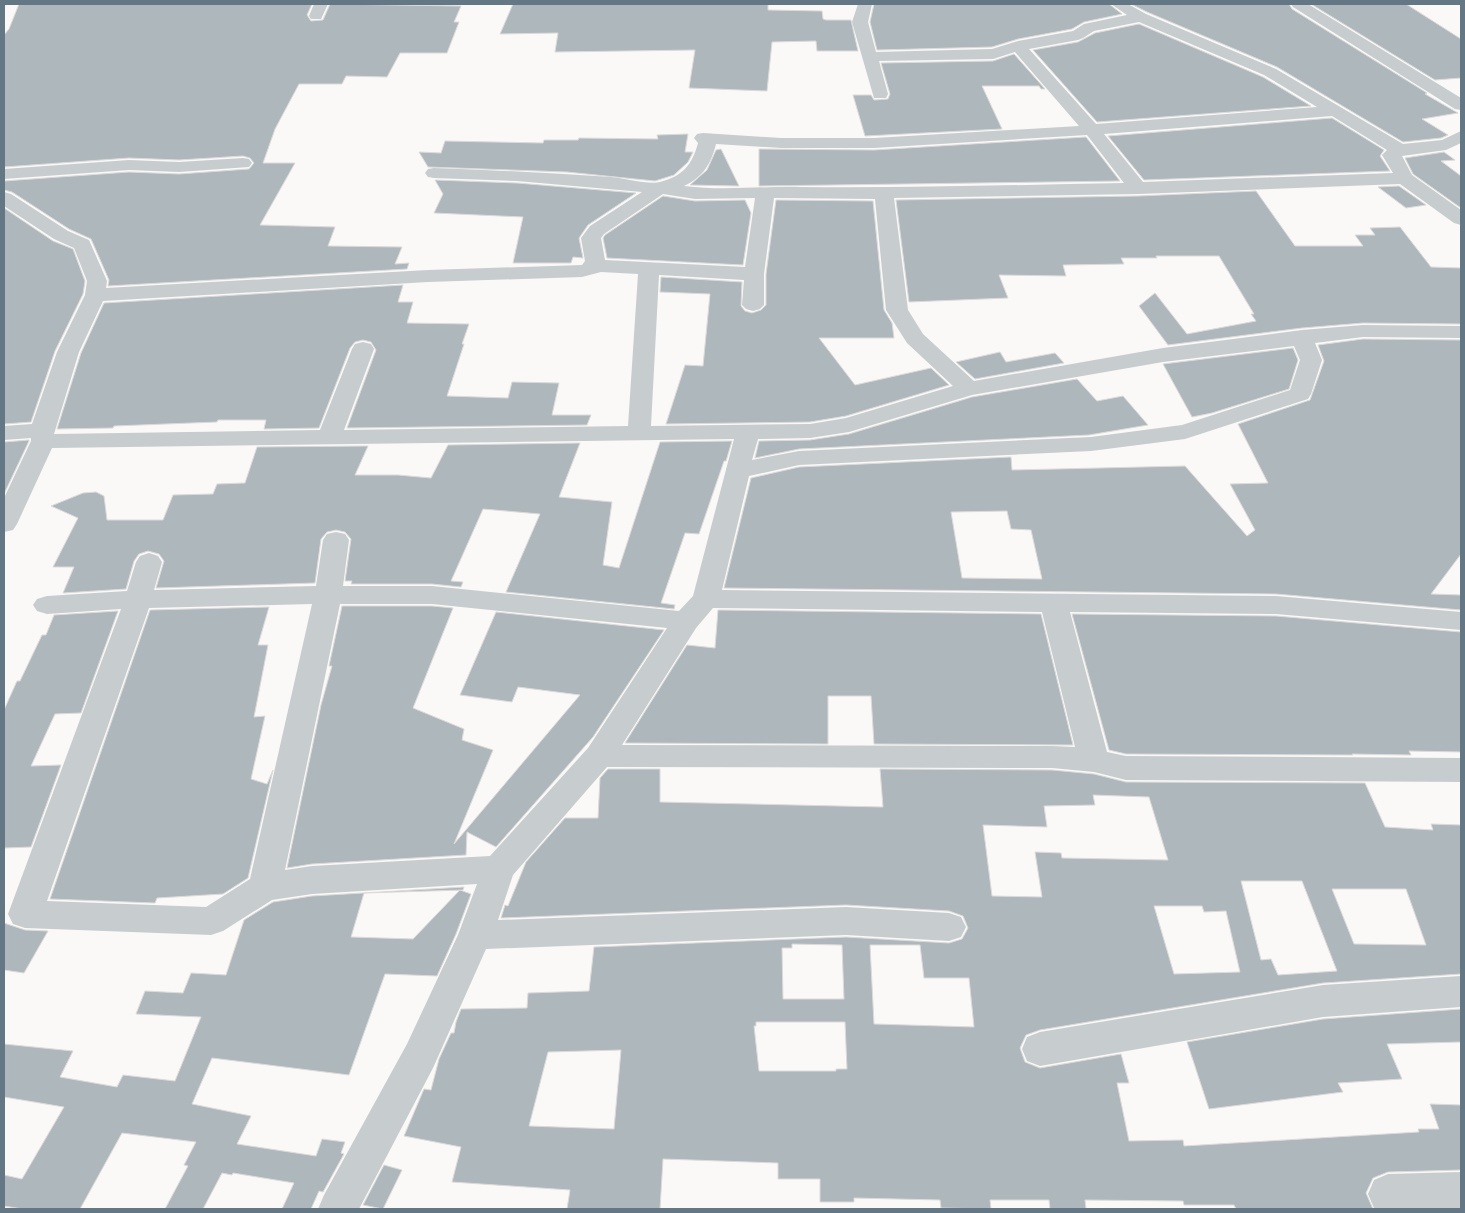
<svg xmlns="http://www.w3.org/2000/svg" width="1465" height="1213" viewBox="0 0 1465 1213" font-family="'Source Sans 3',sans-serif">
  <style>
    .building { fill: #aeb7bc; stroke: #dcdbd9; fill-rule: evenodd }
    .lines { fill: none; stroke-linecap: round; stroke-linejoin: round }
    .minor { fill: #c7cccf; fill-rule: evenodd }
  </style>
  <rect width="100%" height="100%" fill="#faf9f7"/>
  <path class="building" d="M 19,4 L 312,4 L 307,15 L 311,21 L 323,20 L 330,4 L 461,6 L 454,22 L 459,22 L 447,53 L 400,53 L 387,77 L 346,76 L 342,84 L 299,84 L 275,129 L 263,163 L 295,163 L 260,225 L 335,227 L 328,246 L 402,247 L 395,264 L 409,263 L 407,269 L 108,286 L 109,280 L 91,239 L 69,229 L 12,192 L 4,190 L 4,181 L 129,172 L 179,174 L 249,169 L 254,163 L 250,158 L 243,156 L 179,160 L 129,158 L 4,167 L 4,35 L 9,29 Z
    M 513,4 L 768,4 L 768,10 L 822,11 L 823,19 L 826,20 L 851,20 L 858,51 L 817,51 L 816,41 L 772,42 L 767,91 L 689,88 L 695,50 L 555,52 L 558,33 L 500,34 Z
    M 874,4 L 1109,4 L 1122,14 L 1084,22 L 1072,29 L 1018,39 L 992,47 L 877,50 L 870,22 Z
    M 1131,4 L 1289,4 L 1292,9 L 1427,93 L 1425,94 L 1458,113 L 1422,119 L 1448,135 L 1441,138 L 1403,142 L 1277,67 L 1147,12 Z
    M 1311,4 L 1406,4 L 1461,39 L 1461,78 L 1435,80 Z
    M 1139,24 L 1263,77 L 1311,106 L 1097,122 L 1033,50 L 1078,42 L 1095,33 Z
    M 1014,54 L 1045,89 L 1041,89 L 1039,86 L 982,86 L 1002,129 L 865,136 L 853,95 L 871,95 L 874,100 L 888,99 L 890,94 L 881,63 L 993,61 Z
    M 1332,118 L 1384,150 L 1380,156 L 1390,171 L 1144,180 L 1108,136 Z
    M 688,134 L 685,152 L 693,152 L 688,162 L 674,175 L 655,181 L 567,172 L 428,167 L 419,152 L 441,153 L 445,141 L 543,143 L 544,140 L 578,140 L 579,138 L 658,139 L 657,135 Z
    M 1086,137 L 1120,181 L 759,186 L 759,149 L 874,150 Z
    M 721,149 L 739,186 L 690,185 L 707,170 L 716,150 Z
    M 1444,152 L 1455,160 L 1441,161 L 1461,176 L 1461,208 L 1413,174 L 1405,158 Z
    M 435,180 L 517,183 L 636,193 L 588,225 L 579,238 L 583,258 L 573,257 L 571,263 L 513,263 L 523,217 L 434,213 L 443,194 Z
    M 1399,186 L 1426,205 L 1406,208 L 1378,187 Z
    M 1256,191 L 1295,246 L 1363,246 L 1355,235 L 1375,235 L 1370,228 L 1400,227 L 1431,267 L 1461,268 L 1461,324 L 1363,323 L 1302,328 L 1168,345 L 1139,306 L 1155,293 L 1187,334 L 1256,321 L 1251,314 L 1254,314 L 1219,256 L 1156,256 L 1157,258 L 1121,258 L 1124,264 L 1063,265 L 1066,276 L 999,275 L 1008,298 L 909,302 L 896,200 L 1138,196 Z
    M 663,196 L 695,201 L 745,200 L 751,213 L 743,265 L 607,258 L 603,238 L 605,235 Z
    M 776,200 L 873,201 L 884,310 L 892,323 L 894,338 L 819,338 L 855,385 L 931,368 L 949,385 L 846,416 L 810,422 L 666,424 L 685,365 L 703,366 L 710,294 L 660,292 L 661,277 L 742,282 L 741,306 L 745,311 L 752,313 L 761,310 L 766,305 L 766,274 Z
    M 4,208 L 53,241 L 73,249 L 85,281 L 83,294 L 55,351 L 31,422 L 4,424 Z
    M 403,285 L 398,302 L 413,302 L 407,323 L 469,324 L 462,344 L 464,344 L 447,396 L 508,398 L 512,382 L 559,383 L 552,415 L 591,415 L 587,425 L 347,428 L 376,350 L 371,342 L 363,340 L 355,342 L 350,348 L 319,428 L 264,429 L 266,420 L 218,420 L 217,422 L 114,426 L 113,428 L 57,429 L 81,353 L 104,303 Z
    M 1363,339 L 1461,340 L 1461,554 L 1431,594 L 1461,595 L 1461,610 L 1276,594 L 724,588 L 751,478 L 799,467 L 1011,457 L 1012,470 L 1185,466 L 1247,536 L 1255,530 L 1230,484 L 1268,483 L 1238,424 L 1310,400 L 1324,361 L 1318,345 ZM 1007,511 L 1011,529 L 1031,530 L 1042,579 L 962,578 L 951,512 Z
    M 1293,348 L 1298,360 L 1289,389 L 1212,413 L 1192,417 L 1163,364 Z
    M 1000,352 L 1006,362 L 1055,353 L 1064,363 L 975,379 L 956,362 Z
    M 1077,379 L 1097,401 L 1123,396 L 1148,425 L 1089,435 L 799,449 L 755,458 L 759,441 L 810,440 L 849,434 L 972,397 Z
    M 29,440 L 29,441 L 4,494 L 4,442 Z
    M 732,441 L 726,461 L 724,461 L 699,534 L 685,533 L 661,603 L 675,605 L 674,609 L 506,592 L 540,514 L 483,509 L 451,581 L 463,582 L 461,587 L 432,584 L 351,584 L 352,581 L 345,581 L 351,539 L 345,532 L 336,530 L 327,532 L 321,539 L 315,583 L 156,588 L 164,561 L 159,554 L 148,551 L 139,554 L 134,561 L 126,589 L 63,593 L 74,567 L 53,567 L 78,518 L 51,506 L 83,493 L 96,492 L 104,496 L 107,520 L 163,520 L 173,495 L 213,494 L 217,484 L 245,483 L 257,447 L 368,446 L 355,475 L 398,475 L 431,478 L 448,445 L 580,443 L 559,497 L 612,502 L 603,565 L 619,568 L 660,442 Z
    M 342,606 L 432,606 L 453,608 L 413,708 L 464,729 L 462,740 L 493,750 L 454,844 L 580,695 L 518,687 L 512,702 L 460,695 L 496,612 L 664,630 L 593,737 L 496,847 L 467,832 L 466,855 L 312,864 L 287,868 L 321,705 L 332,666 L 329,666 Z
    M 269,607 L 258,645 L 268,645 L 254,717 L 265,716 L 251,779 L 267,784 L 273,770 L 248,878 L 223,894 L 157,898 L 155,903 L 50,899 L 150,610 Z
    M 718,610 L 1041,614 L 1073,745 L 874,744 L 871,696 L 828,696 L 828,744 L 625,743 L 687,645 L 715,648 Z
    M 118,611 L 81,713 L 55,714 L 31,766 L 61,765 L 31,847 L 4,848 L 4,710 L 17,681 L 20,681 L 42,635 L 46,635 L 54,615 Z
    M 1072,614 L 1276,616 L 1461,632 L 1461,752 L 1409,751 L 1411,755 L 1352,754 L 1353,755 L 1126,754 L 1109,750 Z
    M 608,769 L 660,769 L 660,802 L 883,807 L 880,769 L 1052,770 L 1094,774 L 1126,782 L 1365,783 L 1385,827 L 1433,830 L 1431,824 L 1461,825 L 1461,974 L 1323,983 L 1040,1030 L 1026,1035 L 1020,1048 L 1025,1062 L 1040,1068 L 1121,1054 L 1129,1083 L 1117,1083 L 1129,1141 L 1183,1140 L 1184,1146 L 1419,1132 L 1418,1129 L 1439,1129 L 1430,1104 L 1461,1105 L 1461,1170 L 1388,1172 L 1373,1178 L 1366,1193 L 1373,1209 L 1236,1209 L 1234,1205 L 1184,1205 L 1183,1201 L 1085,1200 L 1086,1209 L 1050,1209 L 1049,1200 L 990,1200 L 991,1209 L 941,1208 L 940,1200 L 854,1198 L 854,1202 L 820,1202 L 820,1179 L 778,1179 L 778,1163 L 663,1159 L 660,1209 L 567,1209 L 570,1190 L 452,1182 L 461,1147 L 404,1136 L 424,1089 L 431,1090 L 439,1059 L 451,1033 L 454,1033 L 456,1022 L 461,1009 L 527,1008 L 528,993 L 589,991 L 594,947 L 846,937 L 949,943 L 962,939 L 968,928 L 963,916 L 949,911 L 846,905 L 501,918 L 505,905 L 508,906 L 526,862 L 565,818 L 598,818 L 600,778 ZM 1093,795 L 1149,797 L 1168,860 L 1062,858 L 1061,853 L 1035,852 L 1042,897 L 992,896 L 983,825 L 1047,827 L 1044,806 L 1095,805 ZM 1241,881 L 1302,881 L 1337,971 L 1278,975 L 1271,959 L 1261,960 ZM 1332,889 L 1406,889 L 1426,945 L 1354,944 ZM 1154,906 L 1202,906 L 1204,912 L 1226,911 L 1240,972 L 1174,974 ZM 792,944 L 842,945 L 844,999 L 783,999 L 782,948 L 792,948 ZM 870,945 L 920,945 L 924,978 L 969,978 L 974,1027 L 874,1024 ZM 756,1022 L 845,1022 L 847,1069 L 836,1069 L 836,1071 L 759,1071 L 754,1026 L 756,1026 ZM 621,1050 L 614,1129 L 529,1126 L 548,1052 Z
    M 464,887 L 463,890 L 364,893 L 351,937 L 413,939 L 460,890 L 471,894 L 456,934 L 437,976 L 385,974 L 349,1075 L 212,1058 L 192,1104 L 251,1116 L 237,1144 L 316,1156 L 322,1139 L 345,1142 L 341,1153 L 344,1154 L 323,1192 L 319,1191 L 311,1209 L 282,1209 L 294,1183 L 233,1173 L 232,1175 L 222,1173 L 203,1209 L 165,1209 L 188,1166 L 184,1165 L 196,1142 L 122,1133 L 80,1209 L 23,1209 L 4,1206 L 4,1175 L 22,1179 L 64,1107 L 4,1097 L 4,1044 L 73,1051 L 60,1077 L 117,1087 L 123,1075 L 175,1081 L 201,1017 L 136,1014 L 145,991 L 183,993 L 191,973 L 226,975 L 244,920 L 273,902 L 312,896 Z
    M 4,923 L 25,930 L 48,931 L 24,973 L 4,970 Z
    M 1461,1009 L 1461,1042 L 1387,1044 L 1402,1079 L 1338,1083 L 1343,1092 L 1209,1109 L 1187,1042 L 1323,1019 Z
    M 384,1165 L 402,1170 L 383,1209 L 363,1205 Z"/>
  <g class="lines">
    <path class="minor" d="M 314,4 L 328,4 L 321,19 L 311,19 L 309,16 Z
      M 858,4 L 872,4 L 868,22 L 876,52 L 992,49 L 1018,41 L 1073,31 L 1084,24 L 1127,15 L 1111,4 L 1128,4 L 1146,14 L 1276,69 L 1403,144 L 1442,140 L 1461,131 L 1461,143 L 1446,150 L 1402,156 L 1412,175 L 1461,210 L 1461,225 L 1454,223 L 1400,184 L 1138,194 L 894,198 L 908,310 L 923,334 L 974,381 L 1163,348 L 1302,330 L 1363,325 L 1461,326 L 1461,338 L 1363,337 L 1315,343 L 1322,360 L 1311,394 L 1308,399 L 1185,439 L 1091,451 L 799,465 L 749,476 L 722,590 L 1276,596 L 1461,612 L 1461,630 L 1276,614 L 1070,612 L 1107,752 L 1126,756 L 1461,758 L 1461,782 L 1126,780 L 1094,772 L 1052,768 L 607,767 L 513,875 L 498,920 L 846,907 L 949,913 L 961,917 L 966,927 L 961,937 L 949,941 L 846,935 L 486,949 L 433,1068 L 359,1209 L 318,1209 L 324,1195 L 407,1044 L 458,935 L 477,884 L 312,894 L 272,900 L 223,931 L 211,935 L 25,928 L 13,924 L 8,914 L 121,609 L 47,614 L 37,611 L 33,605 L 37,599 L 47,596 L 127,591 L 136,562 L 140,556 L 149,553 L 158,556 L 162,562 L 154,590 L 316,586 L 323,540 L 327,534 L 336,532 L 345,534 L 349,540 L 343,586 L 432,586 L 679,611 L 693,596 L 734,439 L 52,448 L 17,524 L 13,530 L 4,532 L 4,498 L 31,441 L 31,438 L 4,440 L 4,426 L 32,424 L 57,352 L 85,295 L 87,281 L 74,248 L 54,239 L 4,206 L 4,192 L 11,194 L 68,231 L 89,240 L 107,281 L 106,288 L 428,270 L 582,265 L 585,261 L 581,238 L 590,226 L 642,192 L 517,181 L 434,178 L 428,177 L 425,173 L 428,169 L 434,168 C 493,170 552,173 611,177 C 624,178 649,185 660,182 C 683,176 692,165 698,143 L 694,138 L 697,134 L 703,133 L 781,138 L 874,138 L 1079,126 L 1015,52 L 993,59 L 879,61 L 888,94 L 886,98 L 874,98 L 852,22 ZM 1139,22 L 1264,75 L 1317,107 L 1096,124 L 1029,49 L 1078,40 L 1083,38 L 1094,31 ZM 1332,116 L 1387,150 L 1382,155 L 1393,173 L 1143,182 L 1104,134 ZM 1087,135 L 1124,183 C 1017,185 909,188 801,187 C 762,186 723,191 684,186 C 703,177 711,164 716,144 L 781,148 L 874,148 ZM 663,194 L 695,199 L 755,198 L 745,267 L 605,260 L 601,238 L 604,234 ZM 774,198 L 875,199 L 886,310 L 907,343 L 953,386 L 846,418 L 810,424 L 651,426 L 659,275 L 744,280 L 742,305 L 746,309 L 753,311 L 760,309 L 764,305 L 764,274 ZM 601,272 L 638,274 L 628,426 L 344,430 L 374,349 L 371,344 L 363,342 L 355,344 L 352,349 L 320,430 L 54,434 L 79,352 L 103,301 L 428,282 L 582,277 ZM 1294,346 L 1300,360 L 1290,390 L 1182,425 L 1091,437 L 799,451 L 752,460 L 758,439 L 810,438 L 849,432 L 972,395 L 1163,362 ZM 312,604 L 250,879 L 206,907 L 47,901 L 149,608 ZM 340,604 L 432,604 L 667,628 L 588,748 L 490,856 L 312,866 L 285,870 ZM 713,608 L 1042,612 L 1075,747 L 1052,746 L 622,745 L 696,628 Z
      M 1291,4 L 1308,4 L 1461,98 L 1461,110 L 1455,109 L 1293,7 Z
      M 243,158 L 249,159 L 252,163 L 249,167 L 179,172 L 129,170 L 4,179 L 4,169 L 129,160 L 179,162 Z
      M 1461,976 L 1461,1007 L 1323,1017 L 1040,1066 L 1027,1061 L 1022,1049 L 1027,1037 L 1040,1032 L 1323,985 Z
      M 1461,1172 L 1461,1209 L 1377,1209 L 1374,1208 L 1368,1194 L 1374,1180 L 1388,1174 Z"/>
  </g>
  <rect width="1465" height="1213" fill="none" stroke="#637784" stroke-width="10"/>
</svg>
